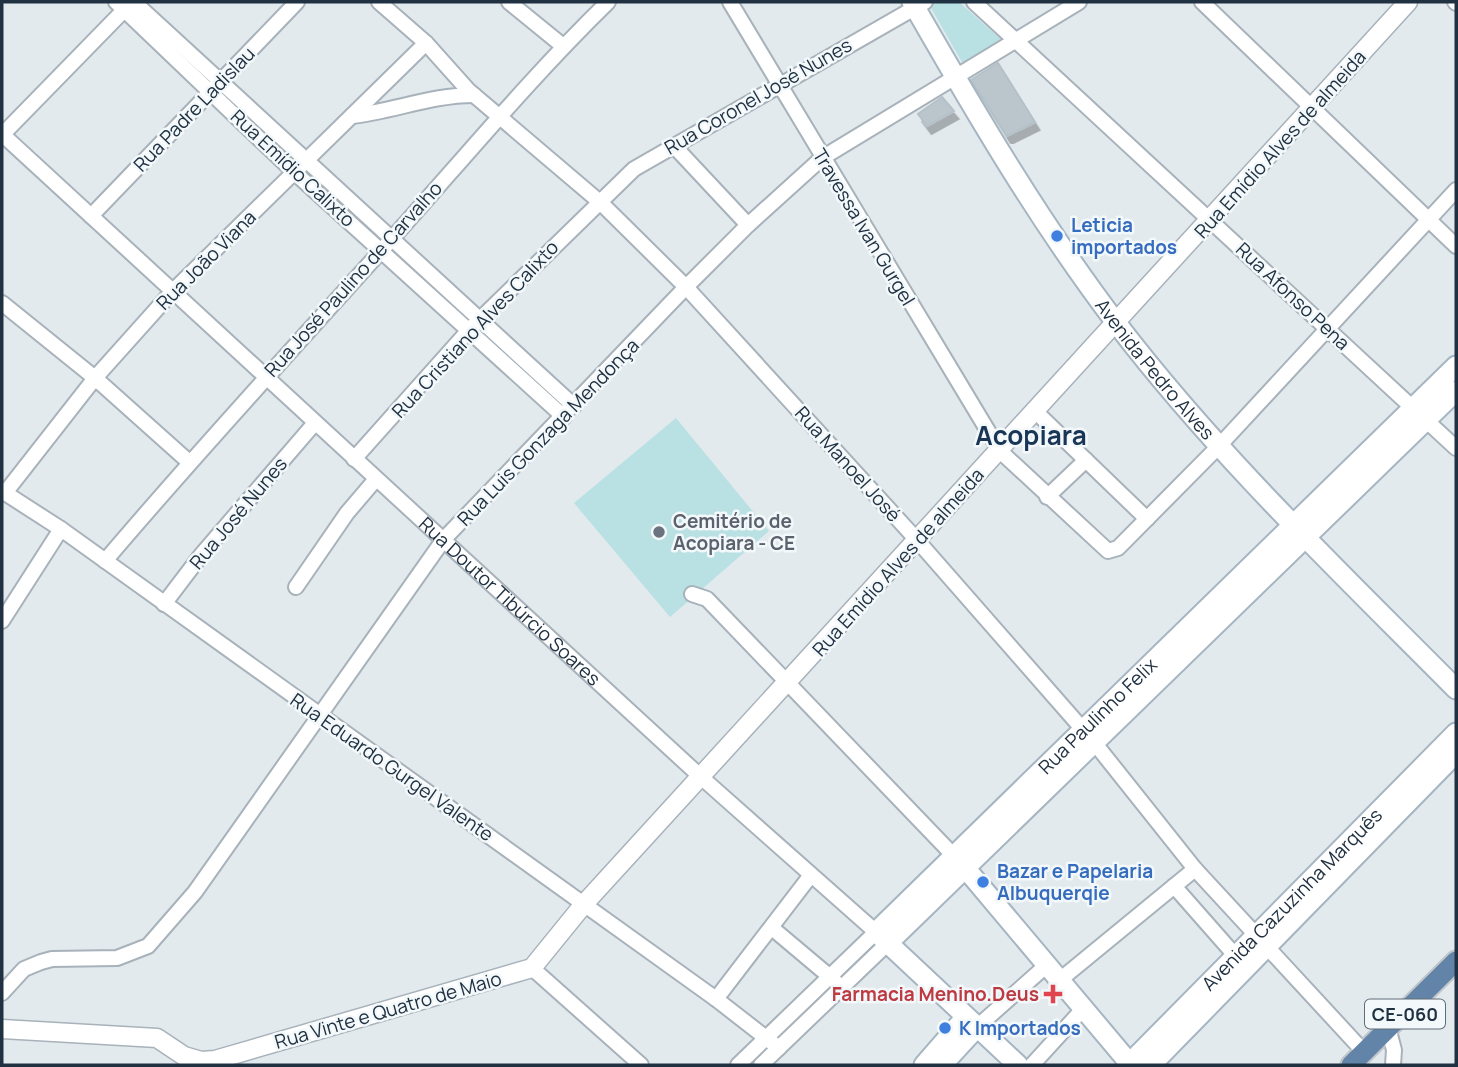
<svg xmlns="http://www.w3.org/2000/svg" width="1458" height="1067" viewBox="0 0 1458 1067" font-family="Manrope,sans-serif">
  <style>
    .green { fill: #b9e0e2 }
    .building { fill: #bac6cc; stroke: #b4c1c9; stroke-width: 2; filter: url(#shadow) }
    .lines { fill: none; stroke-linecap: round; stroke-linejoin: round }
    .minor-casing { stroke: #a8b2ba; stroke-width: 18 }
    .tertiary-casing { stroke: #a8b2ba; stroke-width: 21 }
    .secondary-casing { stroke: #a5b5c1; stroke-width: 23 }
    .primary-casing { stroke: #c1c5ca; stroke-width: 23 }
    .minor { stroke: #fff; stroke-width: 14 }
    .tertiary { stroke: #fff; stroke-width: 18 }
    .secondary { stroke: #fff; stroke-width: 19 }
    .primary { stroke: #6284a9; stroke-width: 19 }
    .shop-dot { fill: #3f7fe0; stroke: #f3f8fa; stroke-width: 2.5 }
    .worship-dot { fill: #6b7280; stroke: #f3f8fa; stroke-width: 2.5 }
    .health-dot { fill: #e0444e; stroke: #f3f8fa; stroke-width: 2.5 }
    .labels { text-anchor: middle; dominant-baseline: central; stroke-width: 5; stroke-linejoin: round; paint-order: stroke }
    .shield { fill: #f3f8fa; stroke: #5f6d79; stroke-width: 2 }
    .shield-label { font-size: 18px; font-weight: bold; fill: #203142 }
    .street-label { font-size: 19px; fill: #203142; stroke: #f3f8fa }
    .shop-label { font-size: 19px; font-weight: bold; fill: #366cbe; stroke: #f3f8fa; text-anchor: start }
    .worship-label { font-size: 19px; font-weight: bold; fill: #5b616d; stroke: #f3f8fa; text-anchor: start }
    .health-label { font-size: 19px; font-weight: bold; fill: #be3a42; stroke: #f3f8fa; text-anchor: end }
    .district-label { font-size: 26px; font-weight: bold; fill: #193656; stroke: #f3f8fa }
  </style>
  <defs>
    <filter id="shadow"><feDropShadow dx="4.5" dy="8" stdDeviation="0" flood-color="#0004"/></filter>
  </defs>
  <rect width="100%" height="100%" fill="#e2eaee"/>
  <path class="green" d="M 939,2 L 959,2 L 1003,41 L 963,64 L 930,6 Z
    M 676,418 L 769,531 L 670,617 L 574,503 Z"/>
  <path class="building" d="M 998,63 L 1035,122 L 1007,136 L 971,80 Z
    M 942,97 L 954,111 L 927,126 L 918,114 Z"/>
  <g class="lines">
    <g class="minor-casing">
      <g id="minor">
        <path d="M 116,2 L 294,172 L 564,417"/>
        <path d="M 134,2 L 574,406"/>
        <path d="M 379,2 L 426,43 L 468,90 L 601,203 L 686,287 L 916,539 L 1093,741 L 1195,869 L 1365,1053"/>
        <path d="M 509,2 L 563,46"/>
        <path d="M 730,2 L 1000,451 L 1108,551 L 1118,548 L 1219,446 L 1456,190"/>
        <path d="M 974,2 L 1456,448"/>
        <path d="M 1202,2 L 1456,246"/>
        <path d="M 1455,2 L 1456,3"/>
        <path d="M 352,116 C 394,111 432,95 474,95"/>
        <path id="s1" d="M 2,134 L 701,777 L 876,932 L 738,1065"/>
        <path d="M 2,135 L 129,5"/>
        <path d="M 675,147 L 748,225"/>
        <path d="M 91,216 L 297,2"/>
        <path d="M 2,303 L 95,378 L 189,462"/>
        <path d="M 1036,412 L 1147,519"/>
        <path d="M 354,459 L 470,329 L 634,169 L 925,2"/>
        <path d="M 2,491 L 61,529 L 716,999 L 779,1048"/>
        <path d="M 5,493 L 95,378 L 172,292 L 426,43"/>
        <path d="M 1047,497 L 1086,460"/>
        <path d="M 105,561 C 194,456 287,355 380,252 C 456,168 527,81 608,2"/>
        <path d="M 296,587 L 347,513 L 376,479"/>
        <path d="M 692,594 L 707,599 L 954,856"/>
        <path d="M 164,604 L 202,554 L 314,424"/>
        <path d="M 2,621 L 61,529"/>
        <path d="M 1174,886 L 1240,961"/>
        <path d="M 772,928 L 835,981"/>
        <path d="M 532,968 L 641,1065"/>
        <path d="M 1061,979 L 1195,869"/>
        <path d="M 2,993 L 24,969 L 41,962 L 52,959 L 117,958 L 148,946 L 195,892 L 444,539 L 686,287 L 748,225 L 822,158 L 1079,2"/>
        <path d="M 716,999 L 811,875"/>
        <path d="M 976,1028 L 1048,964"/>
        <path d="M 1389,1031 L 1394,1050 L 1393,1065"/>
        <path d="M 761,1065 L 888,943"/>
        <path d="M 1032,1065 L 1084,1008"/>
      </g>
    </g>
    <g class="tertiary-casing">
      <path id="tertiary" d="M 2,1029 L 157,1038 L 184,1056 L 201,1061 L 215,1060 L 532,968 L 584,904 L 1408,2"/>
    </g>
    <g class="secondary-casing">
      <g id="secondary">
        <path id="s2" d="M 912,2 C 975,112 1040,223 1117,324 C 1218,456 1339,571 1456,689"/>
        <path d="M 956,857 L 1131,1065"/>
        <path d="M 888,943 L 1456,391"/>
        <path d="M 924,1065 L 965,1018"/>
        <path d="M 942,1065 L 976,1028"/>
        <path id="s3" d="M 1018,1065 L 876,932 L 1456,366"/>
        <path id="s4" d="M 1128,1065 L 1456,733"/>
        <path d="M 1151,1065 L 1456,753"/>
      </g>
    </g>
    <g class="primary-casing">
      <path id="primary" d="M 1351,1065 L 1456,961"/>
    </g>
    <use href="#minor" class="minor"/>
    <use href="#tertiary" class="tertiary"/>
    <use href="#secondary" class="secondary"/>
    <use href="#primary" class="primary"/>
  </g>
  <g class="shop-dot">
    <circle cx="1057" cy="236" r="7"/>
    <circle cx="983" cy="882" r="7"/>
    <circle cx="945" cy="1028" r="7"/>
  </g>
  <circle class="worship-dot" cx="659" cy="532" r="7"/>
  <path class="health-dot" d="M1049.5 983.5h7v7h7v7h-7v7h-7v-7h-7v-7h7z"/>
  <g class="labels">
    <rect class="shield" x="1365" y="999.5" width="80" height="29" rx="5"/>
    <g class="shield-label">
      <text x="1405" y="1014">CE-060</text>
    </g>
    <g class="street-label">
      <text transform="translate(758 96) rotate(-30)">Rua Coronel José Nunes</text>
      <text transform="translate(194 109) rotate(-46)">Rua Padre Ladislau</text>
      <text transform="translate(1280 144) rotate(-48)">Rua Emídio Alves de almeida</text>
      <text transform="translate(293 168) rotate(43)">Rua Emídio Calixto</text>
      <text transform="translate(864 227) rotate(59)">Travessa Ivan Gurgel</text>
      <text transform="translate(206 260) rotate(-45)">Rua João Viana</text>
      <text transform="translate(353 279) rotate(-48)">Rua José Paulino de Carvalho</text>
      <text transform="translate(1293 296) rotate(43)">Rua Afonso Pena</text>
      <text transform="translate(475 329) rotate(-47)">Rua Cristiano Alves Calixto</text>
      <text stroke="none"><textPath href="#s2" startOffset="441">Avenida Pedro Alves</textPath></text>
      <text transform="translate(548 432) rotate(-46)">Rua Luis Gonzaga Mendonça</text>
      <text transform="translate(848 464) rotate(48)">Rua Manoel José</text>
      <text transform="translate(238 513) rotate(-50)">Rua José Nunes</text>
      <text transform="translate(898 562) rotate(-48)">Rua Emídio Alves de almeida</text>
      <text stroke="none"><textPath href="#s1" startOffset="690">Rua Doutor Tibúrcio Soares</textPath></text>
      <text stroke="none"><textPath href="#s3" startOffset="504">Rua Paulinho Felix</textPath></text>
      <text transform="translate(392 767) rotate(35)">Rua Eduardo Gurgel Valente</text>
      <text stroke="none"><textPath href="#s4" startOffset="233">Avenida Cazuzinha Marquês</textPath></text>
      <text transform="translate(388 1010) rotate(-16)">Rua Vinte e Quatro de Maio</text>
    </g>
    <g class="shop-label">
      <text x="1071" y="225">Leticia<tspan x="1071" dy="22">importados</tspan></text>
      <text x="997" y="871">Bazar e Papelaria<tspan x="997" dy="22">Albuquerqie</tspan></text>
      <text x="959" y="1028">K Importados</text>
    </g>
    <g class="worship-label">
      <text x="673" y="521">Cemitério de<tspan x="673" dy="22">Acopiara - CE</tspan></text>
    </g>
    <g class="health-label">
      <text x="1039" y="994">Farmacia Menino.Deus</text>
    </g>
    <g class="district-label">
      <text x="1031" y="435">Acopiara</text>
    </g>
  </g>
  <rect width="1458" height="1067" fill="none" stroke="#203142" stroke-width="7"/>
</svg>
